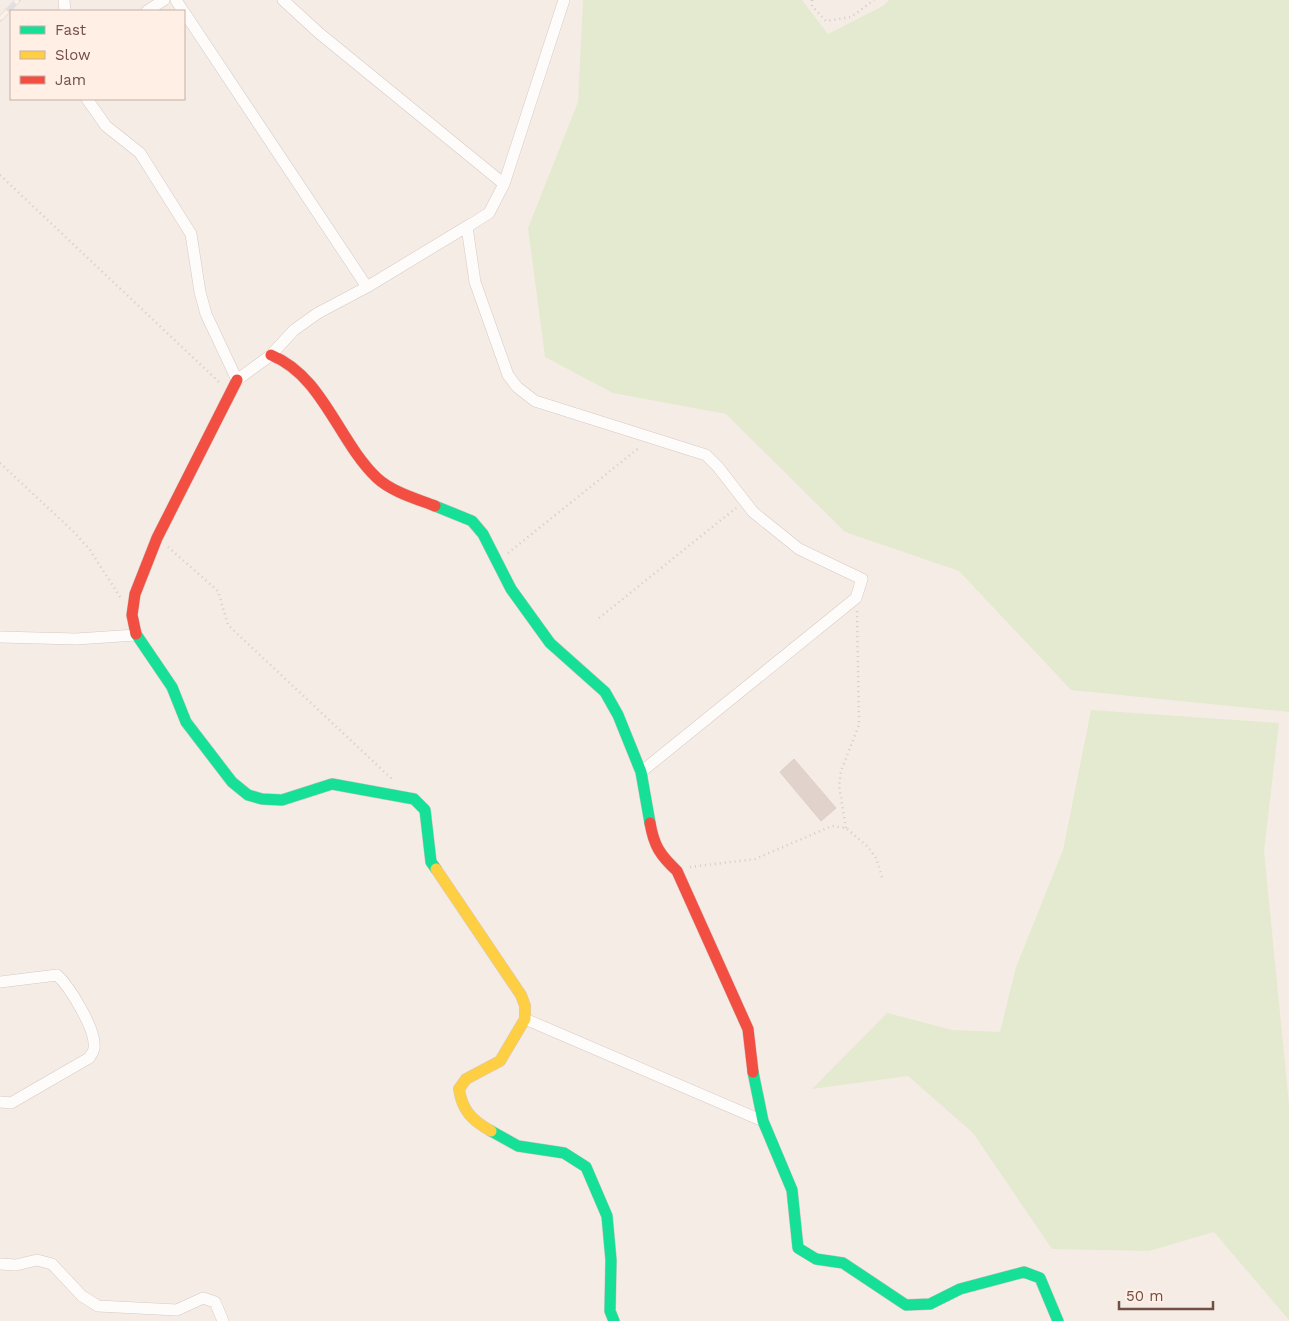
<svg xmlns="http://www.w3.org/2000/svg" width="1289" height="1321" viewBox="0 0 1289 1321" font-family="'Work Sans',sans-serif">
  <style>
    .green { fill: #e4eacf }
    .building { fill: #e1d3cc; stroke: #decec7 }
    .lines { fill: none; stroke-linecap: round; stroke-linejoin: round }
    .street-casing { stroke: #d6c9c3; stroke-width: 12 }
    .fast-casing { stroke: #d5c7c2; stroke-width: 12 }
    .slow-casing { stroke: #d5c7c2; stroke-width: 12 }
    .jam-casing { stroke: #d5c7c2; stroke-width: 12 }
    .path { stroke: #d5cbc8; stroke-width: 2.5; stroke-dasharray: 1 4; stroke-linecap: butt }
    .street { stroke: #fefcfb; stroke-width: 11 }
    .fast { stroke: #16e098; stroke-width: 11 }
    .slow { stroke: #ffcf43; stroke-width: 11 }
    .jam { stroke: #f24e42; stroke-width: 11 }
    .rail-casing { stroke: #e2dfe2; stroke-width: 5.5 }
    .rail { stroke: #ffefe4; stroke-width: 4; stroke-dasharray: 11; stroke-linecap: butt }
  </style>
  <rect width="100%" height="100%" fill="#f5ece5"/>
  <path class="green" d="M 583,0 L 802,0 L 828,34 L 883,6 L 889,0 L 1289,0 L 1289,712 L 1071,690 L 959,571 L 845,532 L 726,414 L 613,393 L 545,357 L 528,228 L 578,102 Z
    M 1091,710 L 1279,723 L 1264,851 L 1289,1104 L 1289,1320 L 1214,1232 L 1149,1251 L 1052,1249 L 973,1133 L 908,1076 L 812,1089 L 887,1013 L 953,1030 L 1000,1032 L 1016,967 L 1063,850 Z"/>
  <path class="building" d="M 794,759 L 836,808 L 821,821 L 780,772 Z"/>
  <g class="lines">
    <g class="street-casing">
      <path id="street" d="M 64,0 L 65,11
        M 176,0 L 183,11
        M 283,0 L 319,33 L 504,184
        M 564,0 L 504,184 L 489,213 L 467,227 L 475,282 L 508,375 L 517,387 L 535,401 L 706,455 L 718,467 L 753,512 L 799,549 L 862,579 L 856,598 L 641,772
        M 147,11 L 164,0
        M 87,99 L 106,126 L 140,153 L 191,234 L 200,292 L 206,314 L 237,380 L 271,355 L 294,330 L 318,313 L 367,287 L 184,12
        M 367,287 L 471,224
        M 0,637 L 76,639 L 136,635
        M 0,982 L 57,975 C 70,987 97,1031 94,1048 C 94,1051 91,1055 89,1058 L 11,1103 L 0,1102
        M 525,1019 L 763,1121
        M 0,1264 L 16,1265 L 37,1260 L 52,1264 L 82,1296 L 98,1306 L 177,1310 L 203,1298 L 215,1302 L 223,1321"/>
    </g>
    <g class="fast-casing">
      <path id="fast" d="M 435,506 L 472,521 L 483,534 L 511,589 L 550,643 L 605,692 L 618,715 L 641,772 L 650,823
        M 136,634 L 172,687 L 186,722 L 232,782 L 248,795 L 262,799 L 282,800 L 332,784 L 414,799 L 425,810 L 431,862 L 436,869
        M 753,1072 L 763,1121 L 792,1190 L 798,1248 L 816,1259 L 843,1263 L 906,1305 L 930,1304 L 960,1289 L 1024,1272 L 1040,1278 L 1058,1321
        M 491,1131 L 518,1146 L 564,1153 L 586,1167 L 607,1216 L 611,1260 L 610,1311 L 614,1321"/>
    </g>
    <g class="slow-casing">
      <path id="slow" d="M 436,869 L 521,995 L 525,1006 L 525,1019 L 500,1061 L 466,1079 L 459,1089 C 462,1111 473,1121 491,1131"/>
    </g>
    <g class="jam-casing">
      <path id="jam" d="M 271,355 C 323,376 338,441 377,478 C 392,492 417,499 435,506
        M 136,634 L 132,615 L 135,594 L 157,538 L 237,380
        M 650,823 C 654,846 660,855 677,871 L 748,1029 L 753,1072"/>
    </g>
    <path class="path" d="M 812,0 L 812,6 L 826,21 L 851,17 L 874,0
      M 0,175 L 219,382
      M 0,463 L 75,533 L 90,550 L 120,597
      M 168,547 L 218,591 L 228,625 L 393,780
      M 508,553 L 640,447
      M 599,618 L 736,508
      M 846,828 L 839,786 L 841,771 L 859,725 L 857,611
      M 690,867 L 755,859 L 832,826 L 846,828 L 868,847 L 876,858 L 882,877"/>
    <use href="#street" class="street"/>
    <use href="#fast" class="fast"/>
    <use href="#slow" class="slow"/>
    <use href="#jam" class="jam"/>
    <g class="rail-casing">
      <path id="rail" d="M 0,19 L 18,0"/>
    </g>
    <use href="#rail" class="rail"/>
  </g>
  <rect x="10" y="10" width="175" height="90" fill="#ffefe4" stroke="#c6afa5"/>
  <rect x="20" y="26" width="25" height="8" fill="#16e098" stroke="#c6afa5"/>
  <text x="55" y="35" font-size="15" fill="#714e46">Fast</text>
  <rect x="20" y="51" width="25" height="8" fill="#ffcf43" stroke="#c6afa5"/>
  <text x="55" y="60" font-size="15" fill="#714e46">Slow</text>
  <rect x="20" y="76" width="25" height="8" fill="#f24e42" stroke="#c6afa5"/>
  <text x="55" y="85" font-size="15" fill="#714e46">Jam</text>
  <path d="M1119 1301v8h94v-8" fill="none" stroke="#714e46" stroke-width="2.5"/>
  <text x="1126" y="1301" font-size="15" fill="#714e46" stroke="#ffefe4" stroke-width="4" paint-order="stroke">50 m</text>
</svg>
